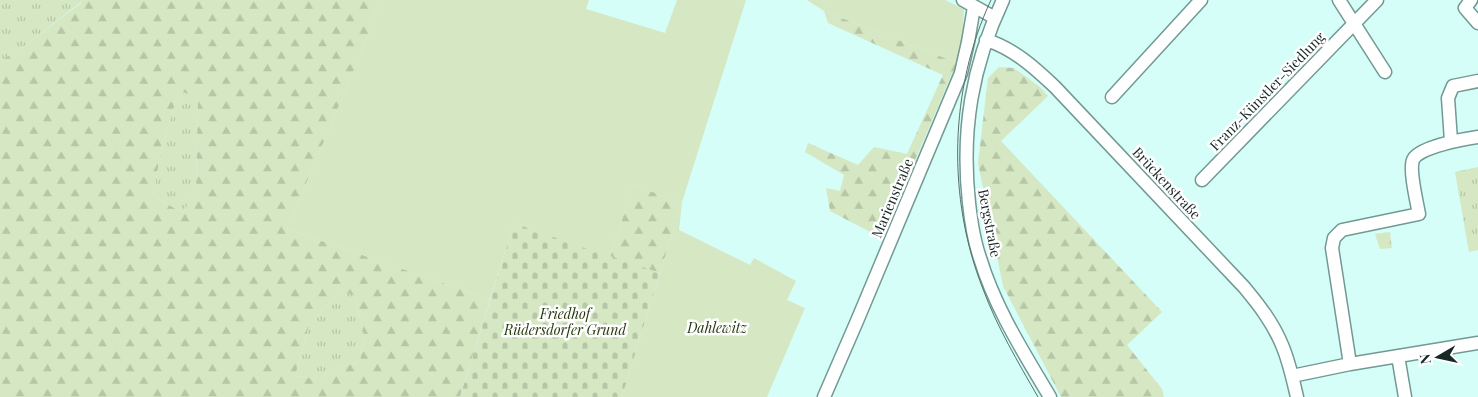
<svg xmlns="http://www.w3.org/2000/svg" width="1478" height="397" viewBox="0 0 1478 397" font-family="'Playfair Display',serif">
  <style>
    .grass { fill: url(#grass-tufts) }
    .forest { fill: url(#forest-firs); fill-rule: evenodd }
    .cemetery { fill: url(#cemetery-stones) }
    .park { fill: url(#park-crowns) }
    .garden { fill: #d5e7c3 }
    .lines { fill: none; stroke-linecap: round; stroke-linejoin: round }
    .minor-casing { stroke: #729993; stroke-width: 15 }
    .minor { stroke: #fff; stroke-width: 12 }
    .tram { stroke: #57706c; stroke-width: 1 }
    .labels { text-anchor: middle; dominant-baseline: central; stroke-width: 5; stroke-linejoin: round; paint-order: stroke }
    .street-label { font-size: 14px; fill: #182826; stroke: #fff }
    .park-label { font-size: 14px; font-style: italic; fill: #26370d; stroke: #fff }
  </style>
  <defs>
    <pattern id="grass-tufts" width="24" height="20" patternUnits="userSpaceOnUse" patternTransform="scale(1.25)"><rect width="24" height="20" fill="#d5e7c3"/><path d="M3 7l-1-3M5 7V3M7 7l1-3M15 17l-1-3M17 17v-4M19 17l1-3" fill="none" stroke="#b6c6a7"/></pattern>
    <pattern id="forest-firs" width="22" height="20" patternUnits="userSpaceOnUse" patternTransform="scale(1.25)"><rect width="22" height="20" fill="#d5e7c3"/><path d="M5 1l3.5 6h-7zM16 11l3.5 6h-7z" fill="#b6c6a7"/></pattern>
    <pattern id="cemetery-stones" width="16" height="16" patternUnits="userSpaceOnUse" patternTransform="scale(1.25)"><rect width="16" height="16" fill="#d5e7c3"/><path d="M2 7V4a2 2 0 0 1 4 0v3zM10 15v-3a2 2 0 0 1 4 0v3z" fill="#b6c6a7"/></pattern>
    <pattern id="park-crowns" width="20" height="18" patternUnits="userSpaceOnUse" patternTransform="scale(1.25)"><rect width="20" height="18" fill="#d5e7c3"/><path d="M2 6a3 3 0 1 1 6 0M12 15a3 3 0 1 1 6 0" fill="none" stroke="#b6c6a7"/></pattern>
  </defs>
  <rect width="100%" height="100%" fill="#d4fef7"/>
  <path class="grass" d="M 0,0 L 82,0 L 81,2 L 23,47 L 0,61 Z
    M 179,91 L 198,96 L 196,190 L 183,213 L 153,196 L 162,145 Z
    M 1478,167 L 1478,250 L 1469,252 L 1455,172 Z
    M 342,289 L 355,296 L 364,335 L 360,361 L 333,370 L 318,379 L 295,376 L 309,326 Z"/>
  <path class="forest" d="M 82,0 L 380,0 L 363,49 L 287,229 L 490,299 L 460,397 L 0,397 L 0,61 L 23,47 L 81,3 ZM 179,91 L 198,97 L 196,190 L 183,213 L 153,196 L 162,145 ZM 341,290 L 355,296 L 364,335 L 360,361 L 333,370 L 318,379 L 295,376 L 309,326 Z
    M 807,0 L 827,0 L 824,11 L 958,63 L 951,76 L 882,238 L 830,211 L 826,188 L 840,191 L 844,175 L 805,152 L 808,143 L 858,165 L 874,147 L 907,154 L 943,75 L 828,23 L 824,11 Z
    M 999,67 L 1014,68 L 1040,87 L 1048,96 L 1001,141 L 1162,312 L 1127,345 L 1162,389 L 1164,397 L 1061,397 L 1003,286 L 978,163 L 988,78 Z
    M 633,185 L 682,202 L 660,273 L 610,257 Z"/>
  <path class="cemetery" d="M 514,223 L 660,273 L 622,397 L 460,397 Z"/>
  <path class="park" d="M 1390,232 L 1392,248 L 1380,249 L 1375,234 Z"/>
  <path class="garden" d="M 380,0 L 589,0 L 586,9 L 665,33 L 677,0 L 746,0 L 682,202 L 679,230 L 750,265 L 754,258 L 796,281 L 787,300 L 805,308 L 767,397 L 622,397 L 682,202 L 633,185 L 610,257 L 514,223 L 490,299 L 287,229 L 363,49 Z
    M 827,0 L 945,0 L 964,9 L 961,58 L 958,63 L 824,11 Z"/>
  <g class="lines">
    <g class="minor-casing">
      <path id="minor" d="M 963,0 L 995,18
        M 1003,0 C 972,66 961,130 969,203 C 971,221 974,241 980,258 C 995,308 1024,353 1050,397
        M 1339,0 L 1385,72
        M 1471,0 L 1465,8 L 1478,23
        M 986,40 C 1013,48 1035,68 1055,87 L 1244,287 C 1259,305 1273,323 1282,345 C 1289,361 1293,380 1297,397
        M 1112,97 L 1201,0
        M 1451,141 L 1448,98 L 1453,86 L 1478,81
        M 1202,180 L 1377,0
        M 1398,356 L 1405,397
        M 1350,364 L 1332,248 L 1334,238 L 1342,230 L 1419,214 C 1417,203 1409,170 1413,160 C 1418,147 1465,139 1478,137
        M 1292,376 L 1350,364 L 1478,343
        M 824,397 L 857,321 L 961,73 L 968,42 L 974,7"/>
    </g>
    <use href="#minor" class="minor"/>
    <path class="tram" d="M 991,0 C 949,89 947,198 983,289 C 997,327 1018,362 1038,397"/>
  </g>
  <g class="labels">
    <g class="street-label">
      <text transform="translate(1267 91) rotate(-46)">Franz-Künstler-Siedlung</text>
      <text transform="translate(1167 183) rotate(47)">Brückenstraße</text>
      <text transform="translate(892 198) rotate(-67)">Marienstraße</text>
      <text transform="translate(990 223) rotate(79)">Bergstraße</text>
    </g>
    <g class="park-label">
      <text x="565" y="313">Friedhof<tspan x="565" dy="16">Rüdersdorfer Grund</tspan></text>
      <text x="717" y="327">Dahlewitz</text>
    </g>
  </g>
  <g transform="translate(1438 357) rotate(261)" stroke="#ffffff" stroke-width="4" paint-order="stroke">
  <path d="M0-4L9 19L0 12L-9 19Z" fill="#182826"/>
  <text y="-8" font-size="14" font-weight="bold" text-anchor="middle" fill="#182826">N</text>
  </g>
</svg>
